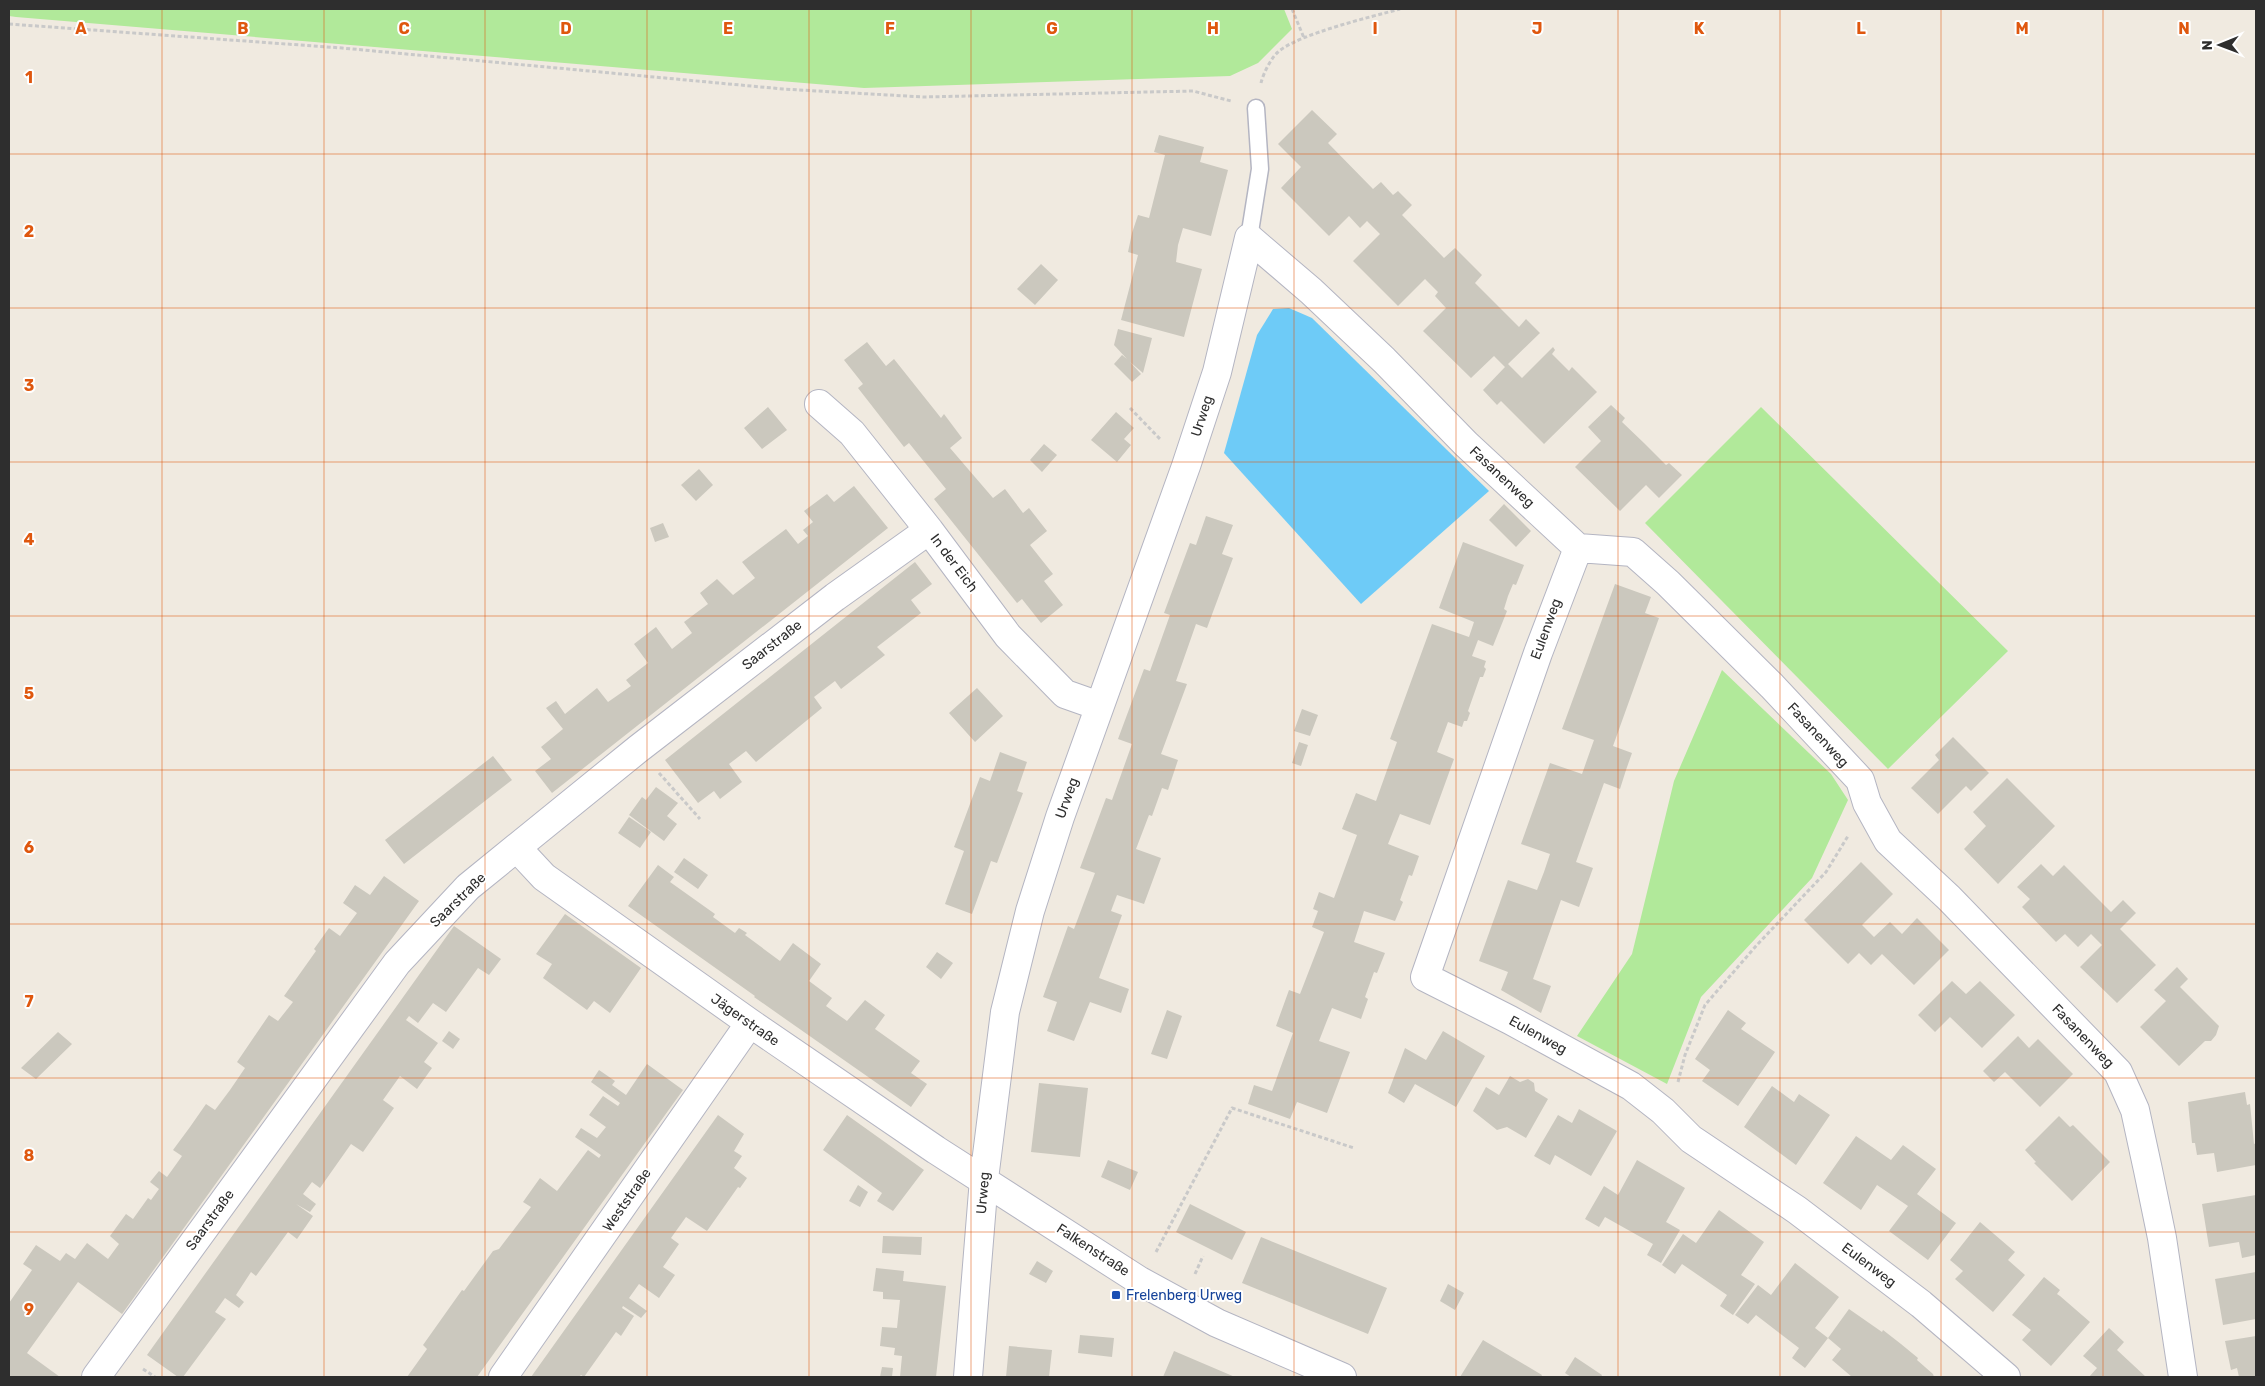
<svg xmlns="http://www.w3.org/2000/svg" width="2265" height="1386" viewBox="0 0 2265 1386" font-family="Rubik,sans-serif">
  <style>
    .green { fill: #b1e99a }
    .water { fill: #6ecbf7 }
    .building { fill: #cbc8be }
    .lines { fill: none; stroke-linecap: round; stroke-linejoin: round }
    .service-casing { stroke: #b4b5c2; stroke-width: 19 }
    .minor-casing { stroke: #b4b5c2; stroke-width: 30 }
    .path { stroke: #c9c9c9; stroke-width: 3; stroke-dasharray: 4 2.5; stroke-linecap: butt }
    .service { stroke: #fff; stroke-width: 16 }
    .minor { stroke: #fff; stroke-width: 28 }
    .grid { fill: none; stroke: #df570e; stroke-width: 1; stroke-opacity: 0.55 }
    .transit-dot { fill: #1a4fb4; stroke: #fff; stroke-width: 2 }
    .labels { text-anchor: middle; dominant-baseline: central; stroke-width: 4; stroke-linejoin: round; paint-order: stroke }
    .street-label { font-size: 14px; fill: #2e2e2e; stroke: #fff }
    .transit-label { font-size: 14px; fill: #164399; stroke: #fff; text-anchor: start }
    .grid-label { font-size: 16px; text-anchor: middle; font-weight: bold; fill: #df570e; stroke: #fff; stroke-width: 4; stroke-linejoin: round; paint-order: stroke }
  </style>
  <rect width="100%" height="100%" fill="#f0eae0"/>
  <path class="green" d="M 9,9 L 1284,9 L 1292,29 L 1258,63 L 1230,76 L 864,88 L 16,17 L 9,16 Z
    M 1761,407 L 2008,651 L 1888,769 L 1645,523 Z
    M 1722,670 L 1831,774 L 1848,800 L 1812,878 L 1701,997 L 1667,1084 L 1577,1036 L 1632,954 L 1674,781 Z"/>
  <path class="water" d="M 1289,308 L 1312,318 L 1489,491 L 1361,604 L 1224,453 L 1257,335 L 1273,309 Z"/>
  <path class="building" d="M 1312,110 L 1337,134 L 1328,143 L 1373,189 L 1381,182 L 1393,195 L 1398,191 L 1412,205 L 1402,215 L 1444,258 L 1455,248 L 1482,275 L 1475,283 L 1519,327 L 1526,319 L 1540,333 L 1508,364 L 1522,378 L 1553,347 L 1555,350 L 1552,354 L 1569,371 L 1572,367 L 1597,392 L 1544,444 L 1501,401 L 1497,405 L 1483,390 L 1505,367 L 1494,356 L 1471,378 L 1423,331 L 1446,308 L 1435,296 L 1438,292 L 1425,279 L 1398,306 L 1353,261 L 1380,234 L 1367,221 L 1360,228 L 1349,216 L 1329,236 L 1281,188 L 1301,167 L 1278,144 Z
    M 1159,135 L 1204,147 L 1200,162 L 1228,170 L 1211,236 L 1183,228 L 1178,245 L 1176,262 L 1202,269 L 1184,337 L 1121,320 L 1138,255 L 1128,252 L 1132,233 L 1138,215 L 1149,218 L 1165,155 L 1154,152 Z
    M 1041,264 L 1058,280 L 1035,305 L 1017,289 Z
    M 1118,329 L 1152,338 L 1143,373 L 1130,362 L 1141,374 L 1132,382 L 1114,364 L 1122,355 L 1127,359 L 1114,345 Z
    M 867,342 L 886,366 L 894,359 L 941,418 L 944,414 L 962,438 L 950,448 L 993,498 L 1005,489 L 1023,513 L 1029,508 L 1047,531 L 1030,545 L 1053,574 L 1044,581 L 1063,605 L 1041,623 L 1022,599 L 1017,603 L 934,499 L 946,489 L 909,443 L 904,447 L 858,388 L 863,384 L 844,360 Z
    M 1611,405 L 1625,418 L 1622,422 L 1644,443 L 1666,465 L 1669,463 L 1682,475 L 1659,498 L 1646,485 L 1620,511 L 1575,467 L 1601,441 L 1588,427 Z
    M 768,407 L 787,430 L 762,449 L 744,428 Z
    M 1116,412 L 1134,428 L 1124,439 L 1131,445 L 1117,462 L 1091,440 Z
    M 1044,444 L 1057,455 L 1042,472 L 1030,460 Z
    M 699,469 L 713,485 L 696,501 L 681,485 Z
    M 854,486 L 888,528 L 552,793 L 535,771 L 551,759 L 541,747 L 563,729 L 546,708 L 556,701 L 565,714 L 597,688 L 608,702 L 631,686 L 626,680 L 648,663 L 634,644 L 656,627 L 672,649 L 692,633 L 684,622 L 708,604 L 700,593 L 717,579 L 733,595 L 755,578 L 742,562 L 786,529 L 798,544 L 808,536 L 803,530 L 813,522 L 804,511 L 827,494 L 834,502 Z
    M 1504,504 L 1531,531 L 1516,547 L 1489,520 Z
    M 1206,516 L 1233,525 L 1222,554 L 1233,558 L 1207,628 L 1196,624 L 1176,681 L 1187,684 L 1161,754 L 1178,760 L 1168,790 L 1162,788 L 1152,816 L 1149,815 L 1136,849 L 1161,858 L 1144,904 L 1117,895 L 1111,911 L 1122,915 L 1099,978 L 1129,989 L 1121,1013 L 1090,1002 L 1074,1041 L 1047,1031 L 1057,1002 L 1043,997 L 1068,926 L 1074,929 L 1095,873 L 1080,868 L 1106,798 L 1112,800 L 1132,744 L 1118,739 L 1144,669 L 1150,671 L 1170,615 L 1164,613 L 1190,543 L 1196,545 Z
    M 663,523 L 669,537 L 655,542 L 650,528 Z
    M 1463,542 L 1524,565 L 1516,585 L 1513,584 L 1508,596 L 1504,609 L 1507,611 L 1493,646 L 1478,640 L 1472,656 L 1486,661 L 1484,667 L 1486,669 L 1483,677 L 1480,677 L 1468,711 L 1470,713 L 1467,721 L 1464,721 L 1462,727 L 1448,722 L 1437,752 L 1454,759 L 1430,825 L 1400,814 L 1388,844 L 1419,856 L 1412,876 L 1409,875 L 1400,900 L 1403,902 L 1395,921 L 1364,911 L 1354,942 L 1385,953 L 1377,973 L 1374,972 L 1365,997 L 1368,999 L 1361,1019 L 1332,1008 L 1326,1023 L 1319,1041 L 1350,1052 L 1327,1113 L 1297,1102 L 1290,1119 L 1248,1104 L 1254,1085 L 1272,1091 L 1293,1033 L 1276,1026 L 1289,990 L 1300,994 L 1324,932 L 1312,927 L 1318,911 L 1313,909 L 1319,892 L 1334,898 L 1357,835 L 1342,829 L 1356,793 L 1376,801 L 1397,742 L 1390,739 L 1432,624 L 1469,637 L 1474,622 L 1439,608 Z
    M 915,562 L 932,584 L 911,600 L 921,613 L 877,647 L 885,655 L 841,689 L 835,681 L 814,697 L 822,708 L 756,762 L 746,751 L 729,764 L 742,782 L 720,799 L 714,791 L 698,803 L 665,760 Z
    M 1615,584 L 1651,597 L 1645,613 L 1659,618 L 1613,746 L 1632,753 L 1626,770 L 1620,789 L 1604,783 L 1576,862 L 1593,868 L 1579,907 L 1561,900 L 1533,979 L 1551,986 L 1541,1013 L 1501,990 L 1508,972 L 1479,961 L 1508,880 L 1537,890 L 1544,872 L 1550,854 L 1521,844 L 1550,763 L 1582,774 L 1594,740 L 1562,729 Z
    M 977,688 L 1003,716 L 975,742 L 949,713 Z
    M 1302,709 L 1318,715 L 1310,736 L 1294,731 Z
    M 1953,737 L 1989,773 L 1971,791 L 1966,786 L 1938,814 L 1911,788 L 1939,760 L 1935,755 Z
    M 1299,742 L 1308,745 L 1301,766 L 1292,763 Z
    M 1000,752 L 1027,762 L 1017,791 L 1023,793 L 997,863 L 991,861 L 972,914 L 945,904 L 964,851 L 954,847 L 980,777 L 990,781 Z
    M 493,756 L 512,780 L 404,864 L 385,840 Z
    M 2007,778 L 2055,826 L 1998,884 L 1964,849 L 1986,826 L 1973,812 Z
    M 656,787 L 678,803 L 667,816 L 677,824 L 664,841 L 629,815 L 642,797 L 646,800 Z
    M 629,817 L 651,832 L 640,848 L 618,833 Z
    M 684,858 L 708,875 L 698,889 L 674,872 Z
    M 1861,862 L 1893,894 L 1862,925 L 1874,937 L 1890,922 L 1902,934 L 1917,918 L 1949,950 L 1914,985 L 1882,954 L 1871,965 L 1859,953 L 1848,964 L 1804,920 Z
    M 2041,864 L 2053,876 L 2064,865 L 2111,912 L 2123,900 L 2136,913 L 2120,929 L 2156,965 L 2117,1003 L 2080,967 L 2102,945 L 2091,934 L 2078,947 L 2065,934 L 2056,942 L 2022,907 L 2030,899 L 2017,887 Z
    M 658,865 L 674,877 L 670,882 L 715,914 L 713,917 L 735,933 L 739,928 L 747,933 L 745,935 L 780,961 L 793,943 L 821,964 L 809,981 L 832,998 L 826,1006 L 847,1021 L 865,1000 L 885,1015 L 875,1029 L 920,1061 L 911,1073 L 927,1084 L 911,1107 L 754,997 L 755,996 L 628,906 Z
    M 384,876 L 419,901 L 122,1314 L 78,1282 L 27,1353 L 60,1377 L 9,1377 L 9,1303 L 32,1270 L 23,1264 L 36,1245 L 60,1261 L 66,1253 L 75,1259 L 87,1243 L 108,1259 L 119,1244 L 110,1236 L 126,1214 L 133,1219 L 148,1198 L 151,1200 L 159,1189 L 150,1182 L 159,1171 L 167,1177 L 182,1156 L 173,1150 L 190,1127 L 206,1104 L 215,1110 L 230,1090 L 245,1068 L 237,1062 L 269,1015 L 278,1021 L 293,1002 L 284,996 L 316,951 L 314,949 L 329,928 L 340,936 L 357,913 L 343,903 L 355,885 L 370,895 Z
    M 565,914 L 641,968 L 610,1013 L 594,1001 L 587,1010 L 543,978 L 552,964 L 536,954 Z
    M 454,926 L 501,959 L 489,975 L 478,968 L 446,1012 L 433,1003 L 418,1023 L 409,1016 L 406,1020 L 438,1043 L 424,1062 L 432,1068 L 417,1089 L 400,1076 L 383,1100 L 394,1108 L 363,1152 L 351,1144 L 320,1188 L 312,1182 L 303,1194 L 316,1204 L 310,1212 L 296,1204 L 313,1216 L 297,1239 L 288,1232 L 256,1276 L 251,1272 L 236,1295 L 244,1302 L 239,1308 L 225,1298 L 215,1312 L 226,1319 L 183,1377 L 178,1377 L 147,1355 Z
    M 937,952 L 953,963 L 941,979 L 926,967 Z
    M 2177,967 L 2188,979 L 2180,987 L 2219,1026 L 2216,1035 L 2211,1041 L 2205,1041 L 2179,1066 L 2140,1027 L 2166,1001 L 2154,990 Z
    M 1952,981 L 1966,994 L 1980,981 L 2015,1015 L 1982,1048 L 1950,1017 L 1935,1032 L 1918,1015 Z
    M 1167,1010 L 1182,1016 L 1167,1059 L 1151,1054 Z
    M 1728,1010 L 1746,1023 L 1741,1029 L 1775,1052 L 1738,1106 L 1702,1081 L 1710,1070 L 1695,1059 Z
    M 449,1031 L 460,1039 L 453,1049 L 442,1041 Z
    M 1443,1031 L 1485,1056 L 1456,1107 L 1415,1084 L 1404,1103 L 1388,1093 L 1405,1048 L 1426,1060 Z
    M 58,1032 L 72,1044 L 36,1079 L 21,1068 Z
    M 2018,1036 L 2029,1048 L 2038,1039 L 2073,1074 L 2040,1107 L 2005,1072 L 1994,1082 L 1983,1071 Z
    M 647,1064 L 683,1090 L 477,1377 L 407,1377 L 427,1349 L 423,1345 L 462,1290 L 464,1291 L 493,1251 L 499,1249 L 531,1207 L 523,1202 L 540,1178 L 557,1191 L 588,1150 L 599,1158 L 601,1155 L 575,1137 L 581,1128 L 597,1138 L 606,1127 L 589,1115 L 603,1096 L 618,1106 L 620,1103 L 591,1082 L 599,1070 L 615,1081 L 612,1085 L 626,1095 Z
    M 1510,1076 L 1520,1082 L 1528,1079 L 1534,1083 L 1535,1091 L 1548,1099 L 1526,1138 L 1507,1127 L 1497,1130 L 1473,1111 L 1486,1087 L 1499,1095 Z
    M 1039,1083 L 1088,1088 L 1080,1157 L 1031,1152 Z
    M 1772,1086 L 1794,1102 L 1799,1094 L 1830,1115 L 1796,1165 L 1744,1127 Z
    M 2245,1092 L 2247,1105 L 2250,1104 L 2254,1144 L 2256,1143 L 2256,1165 L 2217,1172 L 2214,1153 L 2197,1155 L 2195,1143 L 2192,1143 L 2188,1102 Z
    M 1579,1109 L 1617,1131 L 1591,1176 L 1555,1155 L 1550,1165 L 1534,1156 L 1558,1115 L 1572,1123 Z
    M 718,1115 L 744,1134 L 734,1151 L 742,1156 L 734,1168 L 747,1178 L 740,1188 L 738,1187 L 707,1231 L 686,1217 L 671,1238 L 679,1244 L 663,1267 L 675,1275 L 659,1298 L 639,1284 L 629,1298 L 647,1311 L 641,1318 L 623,1306 L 622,1308 L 634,1316 L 621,1336 L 616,1332 L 584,1377 L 581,1375 L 579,1377 L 531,1377 Z
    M 847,1115 L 924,1170 L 893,1211 L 877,1201 L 882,1193 L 823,1150 Z
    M 2059,1116 L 2070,1127 L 2073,1125 L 2110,1162 L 2072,1201 L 2034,1163 L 2036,1162 L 2025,1150 Z
    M 1856,1136 L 1891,1160 L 1903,1145 L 1936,1169 L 1917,1194 L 1956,1223 L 1928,1260 L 1889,1231 L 1908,1206 L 1877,1185 L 1861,1210 L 1823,1183 Z
    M 1108,1160 L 1138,1172 L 1130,1190 L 1101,1177 Z
    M 1637,1160 L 1685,1188 L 1666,1222 L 1680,1230 L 1661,1263 L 1647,1255 L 1653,1244 L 1605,1217 L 1599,1227 L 1585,1219 L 1604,1186 L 1618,1195 Z
    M 858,1185 L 868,1192 L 860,1207 L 849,1201 Z
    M 2256,1195 L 2256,1255 L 2242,1258 L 2239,1242 L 2209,1247 L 2202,1204 Z
    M 1190,1204 L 1246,1232 L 1232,1260 L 1176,1232 Z
    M 1719,1210 L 1764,1242 L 1741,1275 L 1755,1284 L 1733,1315 L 1720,1306 L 1727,1295 L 1682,1264 L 1675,1274 L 1662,1265 L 1683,1234 L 1696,1243 Z
    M 1980,1222 L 2015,1252 L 2008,1260 L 2025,1275 L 1993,1312 L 1955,1279 L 1963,1271 L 1950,1260 Z
    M 883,1236 L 922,1237 L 921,1255 L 882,1253 Z
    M 1261,1237 L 1387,1288 L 1368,1334 L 1242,1283 Z
    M 1037,1261 L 1053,1271 L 1046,1283 L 1029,1274 Z
    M 1795,1263 L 1839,1297 L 1815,1328 L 1828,1338 L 1805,1368 L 1792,1358 L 1799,1348 L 1756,1315 L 1748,1324 L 1735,1315 L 1758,1285 L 1771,1295 Z
    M 876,1268 L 904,1271 L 903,1281 L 946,1286 L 936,1377 L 900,1377 L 902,1356 L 894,1355 L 895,1348 L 880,1346 L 882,1327 L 897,1328 L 900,1300 L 883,1299 L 883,1292 L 873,1291 Z
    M 2256,1272 L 2256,1319 L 2223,1325 L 2215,1279 Z
    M 2044,1277 L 2060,1290 L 2057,1294 L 2060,1296 L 2090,1322 L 2051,1366 L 2022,1340 L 2031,1330 L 2012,1315 Z
    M 1448,1284 L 1464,1293 L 1455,1310 L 1440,1301 Z
    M 1849,1309 L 1882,1332 L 1883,1330 L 1901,1344 L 1918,1358 L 1917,1360 L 1933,1374 L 1934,1377 L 1852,1377 L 1832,1360 L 1841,1349 L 1828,1338 Z
    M 2109,1328 L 2124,1342 L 2117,1350 L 2146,1377 L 2089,1377 L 2097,1368 L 2083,1356 Z
    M 1080,1335 L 1114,1338 L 1112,1357 L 1078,1353 Z
    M 2256,1336 L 2256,1377 L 2239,1377 L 2237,1368 L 2231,1370 L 2225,1341 Z
    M 1483,1340 L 1542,1375 L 1541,1377 L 1460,1377 Z
    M 1009,1346 L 1052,1350 L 1049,1377 L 1006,1377 Z
    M 1174,1351 L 1235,1377 L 1163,1377 Z
    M 1575,1357 L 1602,1375 L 1601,1377 L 1571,1377 L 1565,1373 Z
    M 882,1367 L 893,1368 L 892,1377 L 880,1377 Z"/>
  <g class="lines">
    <g class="service-casing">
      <path id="service" d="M 1249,238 L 1260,169 L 1256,108"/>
    </g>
    <g class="minor-casing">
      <path id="minor" d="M 819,404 L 852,433 L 929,530 L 1008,636 L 1065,694 L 1099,706
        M 1578,548 L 1538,653 L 1425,977 L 1510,1020 L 1631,1086 L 1663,1111 L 1691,1139 L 1797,1210 L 1921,1304 L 2006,1377
        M 517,848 L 544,877 L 750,1023 L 936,1150 L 1140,1281 L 1217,1323 L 1342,1377
        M 96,1377 L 397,963 L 468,887 L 638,749 L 835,597 L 929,530
        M 503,1377 L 750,1023
        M 968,1377 L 984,1179 L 1005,1012 L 1030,911 L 1060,817 L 1186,466 L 1217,372 L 1249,238 L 1311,291 L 1384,360 L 1466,444 L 1578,548 L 1633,552 L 1668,583 L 1772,686 L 1860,780 L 1867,803 L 1888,841 L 1949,898 L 2118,1072 L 2135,1110 L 2148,1170 L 2162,1238 L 2183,1377"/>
    </g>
    <path class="path" d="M 1292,9 L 1304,38
      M 9,24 L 342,48 L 783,89 L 923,97 L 1193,91 L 1231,101
      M 1261,83 C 1263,74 1271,58 1278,52 C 1298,34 1371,17 1400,9
      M 1130,408 L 1160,439
      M 659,773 L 700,819
      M 1678,1082 L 1685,1055 L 1705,1005 L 1756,946 L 1826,872 L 1848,836
      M 1156,1252 L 1232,1108 L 1354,1148
      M 1195,1274 L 1203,1256
      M 143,1369 L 155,1377"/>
    <use href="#service" class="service"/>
    <use href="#minor" class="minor"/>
  </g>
  <path class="grid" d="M 162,9 L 162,1377M 324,9 L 324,1377M 485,9 L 485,1377M 647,9 L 647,1377M 809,9 L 809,1377M 971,9 L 971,1377M 1132,9 L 1132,1377M 1294,9 L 1294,1377M 1456,9 L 1456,1377M 1618,9 L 1618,1377M 1780,9 L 1780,1377M 1941,9 L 1941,1377M 2103,9 L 2103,1377M 9,154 L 2256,154M 9,308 L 2256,308M 9,462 L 2256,462M 9,616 L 2256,616M 9,770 L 2256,770M 9,924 L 2256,924M 9,1078 L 2256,1078M 9,1232 L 2256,1232"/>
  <rect class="transit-dot" x="1111" y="1290" width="10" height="10" rx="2.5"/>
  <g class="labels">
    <g class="street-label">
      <text transform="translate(1202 416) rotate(-72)">Urweg</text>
      <text transform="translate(1502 477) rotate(43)">Fasanenweg</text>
      <text transform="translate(954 563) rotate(53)">In der Eich</text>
      <text transform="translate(1546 629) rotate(-70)">Eulenweg</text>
      <text transform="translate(772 645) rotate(-38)">Saarstraße</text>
      <text transform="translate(1818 735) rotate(47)">Fasanenweg</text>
      <text transform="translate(1067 798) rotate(-70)">Urweg</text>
      <text transform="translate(458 900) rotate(-44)">Saarstraße</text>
      <text transform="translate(745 1020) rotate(35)">Jägerstraße</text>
      <text transform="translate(1538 1035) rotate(29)">Eulenweg</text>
      <text transform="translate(2083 1036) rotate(46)">Fasanenweg</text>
      <text transform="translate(983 1193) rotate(-85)">Urweg</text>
      <text transform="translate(627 1200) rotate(-55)">Weststraße</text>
      <text transform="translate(210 1220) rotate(-54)">Saarstraße</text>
      <text transform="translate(1093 1250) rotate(33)">Falkenstraße</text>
      <text transform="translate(1869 1265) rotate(37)">Eulenweg</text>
    </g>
    <g class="transit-label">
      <text x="1126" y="1295">Frelenberg Urweg</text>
    </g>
  </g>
  <g class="grid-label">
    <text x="81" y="34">A</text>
    <text x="243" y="34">B</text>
    <text x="404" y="34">C</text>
    <text x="566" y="34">D</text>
    <text x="728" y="34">E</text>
    <text x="890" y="34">F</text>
    <text x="1052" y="34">G</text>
    <text x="1213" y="34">H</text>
    <text x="1375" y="34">I</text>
    <text x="1537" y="34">J</text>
    <text x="1699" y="34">K</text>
    <text x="1861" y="34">L</text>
    <text x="2022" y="34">M</text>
    <text x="2184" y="34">N</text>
    <text x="29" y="83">1</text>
    <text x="29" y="237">2</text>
    <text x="29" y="391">3</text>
    <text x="29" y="545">4</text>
    <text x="29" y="699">5</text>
    <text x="29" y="853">6</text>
    <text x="29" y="1007">7</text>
    <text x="29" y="1161">8</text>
    <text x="29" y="1315">9</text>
  </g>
  <rect width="2265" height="1386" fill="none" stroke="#2e2e2e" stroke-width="20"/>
  <g transform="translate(2220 45) rotate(269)" stroke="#ffffff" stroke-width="4" paint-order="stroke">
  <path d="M0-4L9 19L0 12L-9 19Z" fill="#2e2e2e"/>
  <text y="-8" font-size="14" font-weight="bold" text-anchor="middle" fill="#2e2e2e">N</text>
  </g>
</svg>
